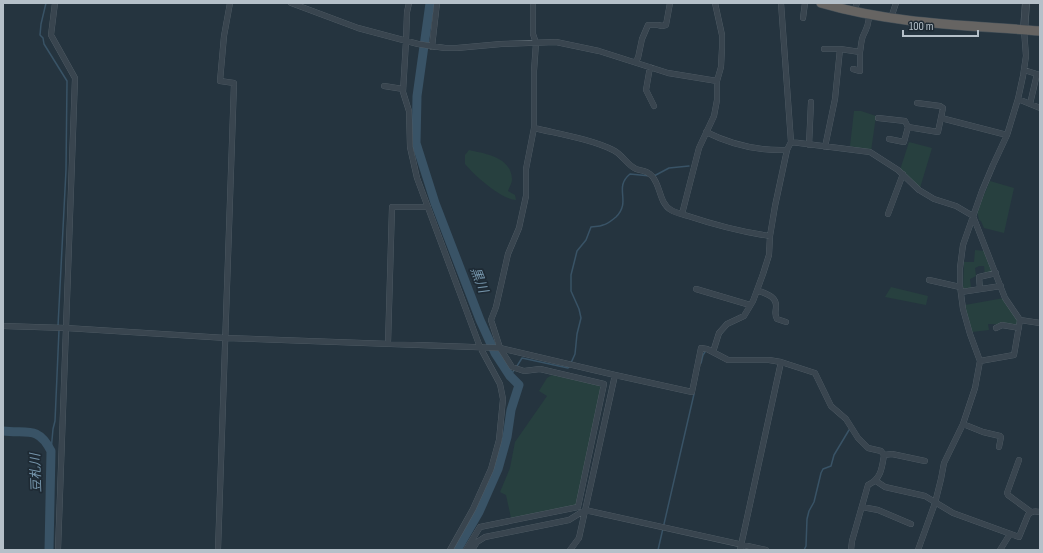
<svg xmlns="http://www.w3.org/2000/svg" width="1043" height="553" viewBox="0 0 1043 553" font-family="'Sofia Sans Condensed','Noto Sans JP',sans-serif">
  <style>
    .green { fill: #27403f }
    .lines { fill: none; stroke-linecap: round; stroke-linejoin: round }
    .stream { stroke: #395366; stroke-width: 1.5 }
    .river { stroke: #395366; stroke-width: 9 }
    .minor-casing { stroke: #57636c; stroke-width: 6 }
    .tertiary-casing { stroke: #57636c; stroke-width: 8 }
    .trunk-casing { stroke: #445059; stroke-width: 10 }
    .minor { stroke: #39454f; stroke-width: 5.5 }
    .tertiary { stroke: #39454f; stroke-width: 7 }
    .trunk { stroke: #666462; stroke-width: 9 }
    .labels { text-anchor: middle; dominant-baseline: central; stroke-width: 3.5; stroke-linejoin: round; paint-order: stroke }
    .water-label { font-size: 13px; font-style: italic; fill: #7696ac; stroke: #1e2a34 }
  </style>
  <rect width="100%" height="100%" fill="#25343f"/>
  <path class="green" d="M 854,111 L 861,111 L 876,116 L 871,151 L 850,146 Z
    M 909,142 L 932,148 L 920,188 L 900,170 Z
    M 469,150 C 486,154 511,157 512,179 C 512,183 509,188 508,191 L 515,195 L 516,200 C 501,199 475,176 465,164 L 465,155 Z
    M 990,181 L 1014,188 L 1004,233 L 984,228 L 981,221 L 979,220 L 977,211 Z
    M 975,250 L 985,251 L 994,272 L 985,275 L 984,266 L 979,266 L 975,268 L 976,276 L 970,279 L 971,288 L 963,289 L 964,262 L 974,262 Z
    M 891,287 L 928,296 L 926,305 L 885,297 Z
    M 1004,298 L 1007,306 L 1018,319 L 1018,325 L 988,324 L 989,330 L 972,332 L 965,305 Z
    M 552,375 L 602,386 L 577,506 L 511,518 L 506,495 L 500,492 L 510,468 L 515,442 L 547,396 L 539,391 L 547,378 Z"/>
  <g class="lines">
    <path class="stream" d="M 46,3 L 41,24 L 40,35 L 43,38 L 44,44 L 67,81 L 66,170 L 58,326
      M 654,176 L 669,168 L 689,166
      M 571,363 L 575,354 L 577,334 L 581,318 L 579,309 L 571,291 L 571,275 L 577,251 L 586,240 L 591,227 C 595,226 599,227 603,225 C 608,224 612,220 616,217 C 632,201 613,188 630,174 L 650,176
      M 701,363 L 703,355 L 705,352
      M 517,366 L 522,358 L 568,368 L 569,367
      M 510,376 L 515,369
      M 51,451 L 53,429 L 55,421 L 59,330
      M 658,550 L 694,394
      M 804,550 L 806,546 L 807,519 L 809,511 L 814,502 L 821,473 L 823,469 L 831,466 L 834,455 L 849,430"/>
    <path class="river" d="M 430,3 L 417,96 L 416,143 L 435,203 L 480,320 L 495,353 L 510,376 L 519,385 L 511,410 L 507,437 L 498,469 L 479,512 L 457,550
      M 3,431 C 26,434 38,425 51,451 L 49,550"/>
    <g class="minor-casing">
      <path id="minor" d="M 55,3 L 51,35 L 75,78 L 58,550
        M 291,3 L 358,28 L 418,44 L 445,48 L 457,48 L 501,44 L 556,42 L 599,51 L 668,73 L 717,81
        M 409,3 L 407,12 L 406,41 L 403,92 L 409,111 L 410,147 L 417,178 L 480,347 L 500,384 L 503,399 L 499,440 L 491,469 L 473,509 L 450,550
        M 854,11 L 857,3
        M 803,18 L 805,3
        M 891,18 L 896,3
        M 432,47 L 437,3
        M 824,49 L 840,49 L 860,52 L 860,71 L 853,69
        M 860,52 C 861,47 861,41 863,36 C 867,28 869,23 869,14
        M 635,62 L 638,58 L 642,39 L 648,25 L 658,25 L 662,26 L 666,25 L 670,3
        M 650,67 L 646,90 L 654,106
        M 1024,70 L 1040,75
        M 384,86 L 403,89
        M 1018,99 L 1040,108
        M 1030,104 L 1037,74
        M 878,118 L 905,121 L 908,127 L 904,142 L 889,139
        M 941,118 L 1007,135
        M 908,127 L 938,132 L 943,108 L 940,106 L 917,103
        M 534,128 C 559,134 591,139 613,150 C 622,154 627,165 636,169 C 644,172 645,169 652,176 C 661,186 659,203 671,210 C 676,213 682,214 688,216 C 715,225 742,232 770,236
        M 706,132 C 732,145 759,151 787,150
        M 791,142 L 870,152 L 898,170 L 919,190 L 934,199 L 956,206 L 973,216 L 1005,298 L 1020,320 L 1040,323
        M 809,145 L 811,102
        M 825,147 L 835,99 L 840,49
        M 682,214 L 699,148 L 714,116 L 717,100 L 717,81 L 721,67 L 722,48 L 722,35 L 715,3
        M 888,214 L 903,174
        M 929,280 L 960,287
        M 696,289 L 750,305
        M 980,289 L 979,277 L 996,273
        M 757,290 C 766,294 776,296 776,306 C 776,312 774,314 777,319 L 786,322
        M 961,292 L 1001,286
        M 3,326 L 66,328 L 226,338 L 500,348 L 615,375 L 692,392 L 701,348 L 707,349 L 728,360 L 769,360 L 781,362 L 815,373 L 831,406 L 846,419 L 858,438 L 868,448 L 881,451 L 884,455 C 882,468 881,479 868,485 L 852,541 L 851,550
        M 996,328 L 1002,325 L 1019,328
        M 388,344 L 392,207 L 428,207
        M 713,352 L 719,333 L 727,324 L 744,316 L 753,301 L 763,274 L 769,255 L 770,236 L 775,206 L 787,150 L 791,142 L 781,3
        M 980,361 L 1014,355 L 1020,320
        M 963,424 L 983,432 L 1000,436 L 1001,437 L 999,447
        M 884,455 L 892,454 L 925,461
        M 1019,460 L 1007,493 L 1008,495 L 1031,512
        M 876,481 L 885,487 L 925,496 L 953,513 L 1019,537 L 1028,515 C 1032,511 1035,511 1040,512
        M 862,507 L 878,510 L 911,524
        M 218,550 L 234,83 L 220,81 L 224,36 L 230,3
        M 466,550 L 480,527 L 578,507 L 604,384 L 540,369 L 524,371 L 512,367 L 500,348 L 491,320 L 496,307 L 508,254 L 519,228 L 526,196 L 526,169 L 534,128 L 534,71 L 536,43 L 533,34 L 533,3
        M 472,550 L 477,542 L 485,537 L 569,520 L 585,510 L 766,550
        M 570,550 L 579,538 L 615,375
        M 740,550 L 781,362
        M 918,550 L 935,503 L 941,479 L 944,463 L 963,424 L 975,388 L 980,361 L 970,334 L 963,309 L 960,286 L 960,268 L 963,245 L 982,191 L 993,165 L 1007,135 L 1018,99 L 1023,76 L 1026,56 L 1024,30
        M 1000,550 L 1010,534"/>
    </g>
    <g class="tertiary-casing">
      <path id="tertiary" d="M 1024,30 L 1026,3"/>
    </g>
    <g class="trunk-casing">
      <path id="trunk" d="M 821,3 C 892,24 967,25 1040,31"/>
    </g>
    <use href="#minor" class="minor"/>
    <use href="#tertiary" class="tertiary"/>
    <use href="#trunk" class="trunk"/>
  </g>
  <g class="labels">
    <g class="water-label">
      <text transform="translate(479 280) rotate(69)">黒川</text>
      <text transform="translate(36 473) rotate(-92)">豆札川</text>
    </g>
  </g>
  <rect width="1043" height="553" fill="none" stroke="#b5c0c9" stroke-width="8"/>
  <path d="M903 30v6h75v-6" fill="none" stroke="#b5c0c9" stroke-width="2"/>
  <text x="909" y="30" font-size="12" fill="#b5c0c9" stroke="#1e2a34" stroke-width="3" paint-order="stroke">100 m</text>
</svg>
